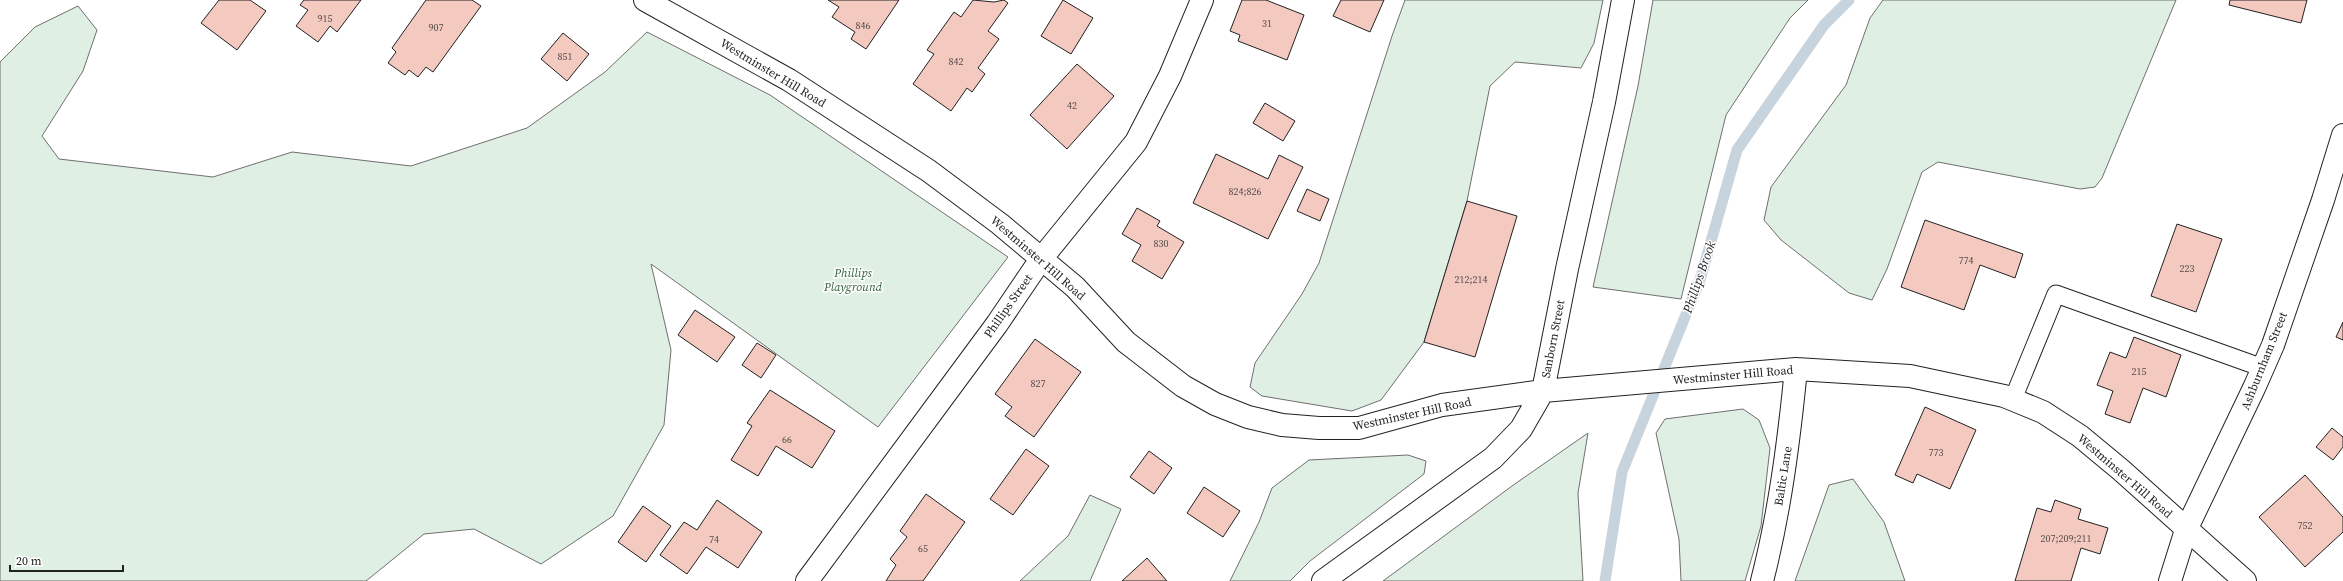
<svg xmlns="http://www.w3.org/2000/svg" width="2343" height="581" viewBox="0 0 2343 581" font-family="'Source Serif 4',serif">
  <style>
    .green { fill: #e0efe3; stroke: #6f6f6f }
    .lines { fill: none; stroke-linecap: round; stroke-linejoin: round }
    .stream { stroke: #c7d3dd; stroke-width: 11 }
    .building { fill: #f3c9c0; stroke: #222 }
    .lane-casing { stroke: #222; stroke-width: 19 }
    .street-casing { stroke: #222; stroke-width: 24 }
    .primary-casing { stroke: #222; stroke-width: 24 }
    .lane { stroke: #fff; stroke-width: 17 }
    .street { stroke: #fff; stroke-width: 22 }
    .primary { stroke: #fff; stroke-width: 22 }
    .labels { text-anchor: middle; dominant-baseline: central; stroke-width: 3; stroke-linejoin: round; paint-order: stroke }
    .number-label { font-size: 10px; fill: #564c4a }
    .street-label { font-size: 12px; fill: #222; stroke: #fff }
    .park-label { font-size: 12px; font-style: italic; fill: #2f5e38; stroke: #fff }
    .water-label { font-size: 13px; font-style: italic; fill: #222; stroke: #fff }
  </style>
  <rect width="100%" height="100%" fill="#fff"/>
  <path class="green" d="M 1405,0 L 1603,0 L 1594,43 L 1581,68 L 1515,62 L 1490,86 L 1467,201 L 1424,342 L 1381,400 L 1352,411 L 1262,396 L 1250,387 L 1255,363 L 1302,294 L 1319,263 L 1392,36 Z
    M 1653,0 L 1808,0 L 1790,18 L 1726,115 L 1681,299 L 1593,287 L 1638,86 Z
    M 1883,0 L 2176,0 L 2102,178 L 2095,187 L 2080,189 L 1938,162 L 1922,172 L 1887,269 L 1872,300 L 1849,293 L 1781,240 L 1764,220 L 1771,187 L 1846,85 L 1870,18 Z
    M 78,6 L 97,30 L 83,71 L 42,136 L 59,159 L 213,177 L 292,152 L 411,166 L 527,128 L 605,72 L 647,32 L 770,95 L 1008,257 L 878,427 L 651,264 L 671,350 L 664,425 L 613,516 L 541,564 L 474,529 L 424,534 L 366,581 L 0,581 L 0,62 L 35,27 Z
    M 1743,409 L 1759,420 L 1770,448 L 1761,526 L 1745,581 L 1681,581 L 1679,539 L 1656,433 L 1665,419 Z
    M 1588,433 L 1578,493 L 1583,581 L 1383,581 L 1512,486 Z
    M 1408,455 L 1426,461 L 1424,474 L 1310,561 L 1290,581 L 1230,581 L 1259,522 L 1272,488 L 1309,460 Z
    M 1853,479 L 1884,522 L 1905,581 L 1795,581 L 1829,485 Z
    M 1090,495 L 1121,509 L 1090,581 L 1020,581 L 1068,536 Z"/>
  <g class="lines">
    <path class="stream" d="M 1605,581 L 1622,472 L 1700,280 L 1737,150 L 1824,25 L 1849,0"/>
  </g>
  <path class="building" d="M 219,0 L 250,0 L 266,11 L 237,50 L 201,23 Z
    M 304,0 L 361,0 L 337,32 L 330,26 L 318,42 L 296,26 L 308,10 L 300,5 Z
    M 426,0 L 472,0 L 481,6 L 433,72 L 426,67 L 418,77 L 409,70 L 405,75 L 388,63 L 396,52 L 392,48 Z
    M 828,0 L 899,0 L 866,49 L 851,39 L 855,32 L 832,17 L 839,7 Z
    M 973,0 L 994,2 L 1004,0 L 1008,3 L 988,31 L 999,39 L 978,68 L 985,74 L 972,92 L 967,88 L 951,111 L 913,84 L 934,54 L 927,50 L 954,12 L 961,17 Z
    M 1063,0 L 1093,18 L 1071,54 L 1041,36 Z
    M 1242,0 L 1266,0 L 1304,15 L 1287,60 L 1238,41 L 1240,35 L 1230,31 Z
    M 1341,0 L 1384,0 L 1370,32 L 1333,16 Z
    M 2230,0 L 2307,0 L 2301,23 L 2229,5 Z
    M 563,33 L 589,54 L 567,81 L 541,59 Z
    M 1077,64 L 1114,96 L 1067,149 L 1030,115 Z
    M 1265,103 L 1295,121 L 1283,141 L 1253,123 Z
    M 1216,154 L 1268,179 L 1279,155 L 1303,167 L 1268,239 L 1193,203 Z
    M 1307,189 L 1329,199 L 1320,221 L 1297,211 Z
    M 1467,201 L 1517,216 L 1475,357 L 1424,342 Z
    M 1137,208 L 1160,221 L 1157,226 L 1184,242 L 1162,279 L 1132,261 L 1141,245 L 1122,234 Z
    M 1925,220 L 2023,254 L 2015,278 L 1980,265 L 1964,310 L 1901,287 Z
    M 2177,224 L 2222,239 L 2196,312 L 2151,296 Z
    M 695,310 L 735,337 L 717,362 L 678,335 Z
    M 2343,322 L 2343,340 L 2336,337 Z
    M 2134,337 L 2181,355 L 2166,397 L 2143,388 L 2130,423 L 2105,414 L 2113,391 L 2097,385 L 2110,352 L 2126,358 Z
    M 1035,339 L 1081,372 L 1034,437 L 1005,416 L 1012,407 L 995,394 Z
    M 757,343 L 776,355 L 761,378 L 742,365 Z
    M 770,390 L 835,431 L 812,468 L 776,446 L 758,476 L 731,460 L 752,426 L 747,423 Z
    M 1925,407 L 1976,430 L 1950,489 L 1917,474 L 1913,483 L 1895,475 Z
    M 2332,428 L 2343,437 L 2343,447 L 2333,460 L 2316,447 Z
    M 1026,449 L 1049,466 L 1013,515 L 990,499 Z
    M 1149,451 L 1172,468 L 1154,494 L 1130,477 Z
    M 2305,475 L 2343,517 L 2343,532 L 2305,567 L 2259,517 Z
    M 1204,487 L 1240,511 L 1223,537 L 1187,513 Z
    M 926,494 L 965,522 L 923,581 L 886,581 L 896,565 L 890,559 L 907,537 L 900,531 Z
    M 717,500 L 762,532 L 738,568 L 706,547 L 687,574 L 660,555 L 684,522 L 697,530 Z
    M 2055,500 L 2081,509 L 2078,519 L 2108,528 L 2100,554 L 2081,548 L 2071,581 L 2015,581 L 2037,508 L 2051,512 Z
    M 643,506 L 671,526 L 646,562 L 618,542 Z
    M 1147,558 L 1167,581 L 1122,581 Z"/>
  <g class="lines">
    <g class="lane-casing">
      <path id="lane" d="M 2013,399 L 2056,294 L 2263,368"/>
    </g>
    <g class="street-casing">
      <path id="street" d="M 645,0 L 789,80 L 929,171 L 1000,224 L 1075,287 L 1126,342 L 1183,386 L 1215,404 L 1248,417 L 1282,425 L 1319,428 L 1359,428 L 1442,405 L 1543,391 L 1796,369 L 1910,376 L 2004,396 L 2043,412 L 2080,436 L 2121,470 L 2245,581
        M 807,581 L 997,324 L 1041,259 L 1136,142 L 1170,76 L 1202,0
        M 1323,581 L 1493,458 L 1521,429 L 1543,391 L 1567,269 L 1604,102 L 1623,0
        M 1762,581 C 1780,511 1789,440 1796,369"/>
    </g>
    <g class="primary-casing">
      <path id="primary" d="M 2170,581 L 2186,530 L 2255,386 L 2273,345 L 2323,200 L 2343,135"/>
    </g>
    <use href="#lane" class="lane"/>
    <use href="#street" class="street"/>
    <use href="#primary" class="primary"/>
  </g>
  <g class="labels">
    <g class="number-label">
      <text x="325" y="18">915</text>
      <text x="1267" y="23">31</text>
      <text x="863" y="25">846</text>
      <text x="436" y="27">907</text>
      <text x="565" y="56">851</text>
      <text x="956" y="61">842</text>
      <text x="1072" y="105">42</text>
      <text x="1245" y="191">824;826</text>
      <text x="1161" y="243">830</text>
      <text x="1966" y="260">774</text>
      <text x="2187" y="268">223</text>
      <text x="1471" y="279">212;214</text>
      <text x="2139" y="371">215</text>
      <text x="1038" y="383">827</text>
      <text x="787" y="439">66</text>
      <text x="1936" y="452">773</text>
      <text x="2305" y="525">752</text>
      <text x="2066" y="538">207;209;211</text>
      <text x="714" y="539">74</text>
      <text x="923" y="548">65</text>
    </g>
    <g class="street-label">
      <text transform="translate(773 73) rotate(31)">Westminster Hill Road</text>
      <text transform="translate(1038 258) rotate(41)">Westminster Hill Road</text>
      <text transform="translate(1008 306) rotate(-55)">Phillips Street</text>
      <text transform="translate(1553 339) rotate(-79)">Sanborn Street</text>
      <text transform="translate(2264 361) rotate(-68)">Ashburnham Street</text>
      <text transform="translate(1733 375) rotate(-5)">Westminster Hill Road</text>
      <text transform="translate(1412 414) rotate(-12)">Westminster Hill Road</text>
      <text transform="translate(1783 476) rotate(-81)">Baltic Lane</text>
      <text transform="translate(2125 476) rotate(41)">Westminster Hill Road</text>
    </g>
    <g class="park-label">
      <text x="853" y="273">Phillips<tspan x="853" dy="14">Playground</tspan></text>
    </g>
    <g class="water-label">
      <text transform="translate(1699 277) rotate(-71)">Phillips Brook</text>
    </g>
  </g>
  <path d="M10 565v6h113v-6" fill="none" stroke="#222222" stroke-width="2"/>
  <text x="16" y="565" font-size="12" fill="#222222" stroke="#ffffff" stroke-width="3" paint-order="stroke">20 m</text>
</svg>
